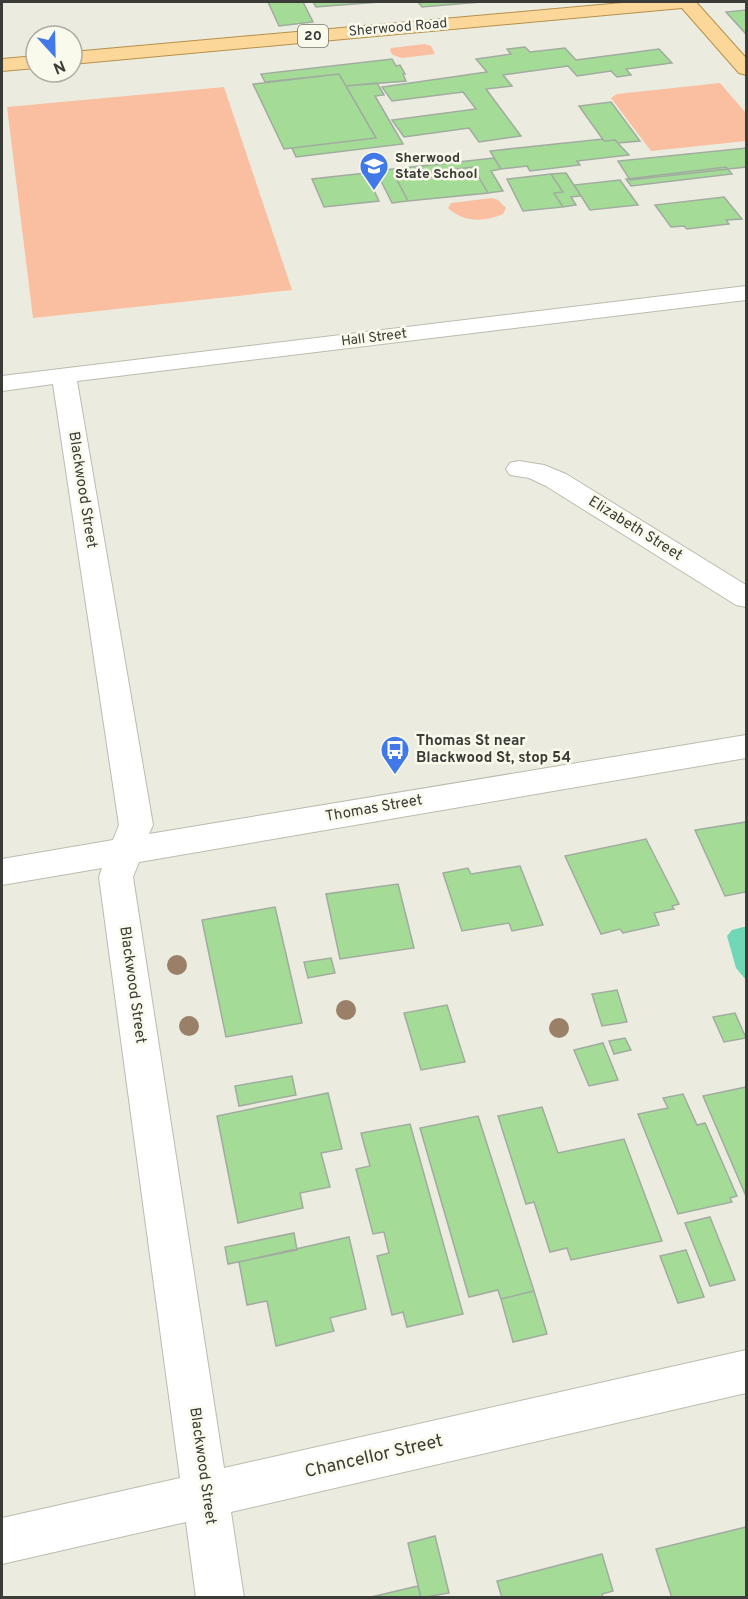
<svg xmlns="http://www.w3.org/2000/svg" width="748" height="1599" viewBox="0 0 748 1599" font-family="Overpass,sans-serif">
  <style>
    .green { fill: #fabea0 }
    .water { fill: #70d8b7 }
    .building { fill: #a3db97; stroke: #a2aba0; stroke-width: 1.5 }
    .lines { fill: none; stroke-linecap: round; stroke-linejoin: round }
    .street-casing { stroke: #bbbcaf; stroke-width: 2 }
    .secondary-casing { stroke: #bbbcaf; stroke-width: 2 }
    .primary-casing { stroke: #b6904b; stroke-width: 2 }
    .street { fill: #fff; fill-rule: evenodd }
    .secondary { fill: #fff; fill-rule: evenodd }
    .primary { fill: #fbd79a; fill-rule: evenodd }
    .tree { fill: #9b8069 }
    .labels { text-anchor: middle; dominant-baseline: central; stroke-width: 5; stroke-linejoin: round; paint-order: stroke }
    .far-street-label { font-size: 14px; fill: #3b3c37; stroke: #f9f9ec }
    .shield { fill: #f9f9ec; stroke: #74756d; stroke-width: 1.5 }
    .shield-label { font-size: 14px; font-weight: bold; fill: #3b3c37 }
    .far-poi-label { font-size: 14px; font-weight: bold; fill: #3b3c37; stroke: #f9f9ec; text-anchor: start }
    .street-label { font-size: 15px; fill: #3b3c37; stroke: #f9f9ec }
    .poi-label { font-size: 15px; font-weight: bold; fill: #3b3c37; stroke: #f9f9ec; text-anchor: start }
    .near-street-label { font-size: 18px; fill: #3b3c37; stroke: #f9f9ec }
  </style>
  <rect width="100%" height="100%" fill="#ebecdf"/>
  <path class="green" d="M 425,44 L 431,46 L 435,54 L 402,58 L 393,55 L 390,51 L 391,48 Z
    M 720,83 L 746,113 L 746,141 L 651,151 L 611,98 L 617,94 Z
    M 224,87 L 292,290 L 33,318 L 7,107 Z
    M 492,198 L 498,200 L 506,208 L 503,214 C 484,222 464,223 448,208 L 451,203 Z"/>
  <path class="water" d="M 743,927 L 746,927 L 746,980 L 736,968 L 727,936 L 732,930 Z"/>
  <path class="building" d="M 268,2 L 303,2 L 313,22 L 279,26 Z
    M 313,2 L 380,2 L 316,7 Z
    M 418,2 L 481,2 L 422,7 Z
    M 746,10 L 746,34 L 726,12 Z
    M 525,47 L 530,52 L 565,48 L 576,60 L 659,49 L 672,63 L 626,69 L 631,75 L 617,77 L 611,71 L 577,76 L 568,66 L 503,75 L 512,86 L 486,89 L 521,136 L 479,142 L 469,128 L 404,137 L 392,120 L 476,109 L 463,92 L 392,101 L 382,87 L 487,72 L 476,59 L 511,54 L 507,49 Z
    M 392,59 L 396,66 L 400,65 L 405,74 L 403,74 L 406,81 L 346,86 L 339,74 L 265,82 L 261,74 Z
    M 339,74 L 376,138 L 284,149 L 253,84 Z
    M 377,83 L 384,95 L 375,96 L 403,144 L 296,157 L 292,148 L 376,138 L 346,86 Z
    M 611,102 L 640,141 L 618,143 L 615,140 L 604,141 L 579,106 Z
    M 603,139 L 604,141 L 615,140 L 629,155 L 577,161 L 580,165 L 530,171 L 527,166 L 501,169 L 490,151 Z
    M 746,148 L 746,167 L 630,180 L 618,161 Z
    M 494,158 L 501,169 L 491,171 L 503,191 L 488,193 L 473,167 L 395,176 L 408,201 L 392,203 L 376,171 Z
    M 473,167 L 488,193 L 408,201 L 395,176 Z
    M 726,167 L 732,174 L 631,186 L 626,179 Z
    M 366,173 L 379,201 L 324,207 L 312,179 Z
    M 566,173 L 581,196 L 571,197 L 576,205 L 563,207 L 554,193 L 563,192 L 551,174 Z
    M 551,174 L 563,192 L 554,193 L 563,207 L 523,211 L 507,179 Z
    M 620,180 L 638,205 L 590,210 L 574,185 Z
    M 724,197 L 742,219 L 726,220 L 729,224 L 687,229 L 684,226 L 671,227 L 655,205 Z
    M 746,822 L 746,892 L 725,896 L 695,830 Z
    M 646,839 L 679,904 L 672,906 L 674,909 L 654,913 L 659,925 L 623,933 L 620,929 L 601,934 L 565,856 Z
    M 520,866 L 543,925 L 512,931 L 509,923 L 462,931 L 443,873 L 468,868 L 471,874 Z
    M 398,884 L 414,948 L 340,959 L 326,894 Z
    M 275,907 L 302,1023 L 226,1037 L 202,920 Z
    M 331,958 L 335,973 L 308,978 L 304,962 Z
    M 617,990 L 627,1022 L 602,1026 L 592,994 Z
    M 447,1005 L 465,1062 L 421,1070 L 404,1013 Z
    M 735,1013 L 746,1038 L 724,1042 L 713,1017 Z
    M 625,1038 L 631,1050 L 614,1054 L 609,1041 Z
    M 603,1043 L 618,1080 L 589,1086 L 574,1050 Z
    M 292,1076 L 296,1095 L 239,1106 L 235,1086 Z
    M 746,1087 L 746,1196 L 703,1096 Z
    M 328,1093 L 342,1149 L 321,1153 L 330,1187 L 300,1193 L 303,1208 L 238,1223 L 217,1116 Z
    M 683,1094 L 697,1125 L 705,1123 L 737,1196 L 730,1198 L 732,1202 L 678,1214 L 638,1114 L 668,1108 L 663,1098 Z
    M 542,1107 L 558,1153 L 624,1139 L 662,1241 L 571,1260 L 567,1248 L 550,1252 L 534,1202 L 526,1204 L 498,1116 Z
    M 478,1116 L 534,1291 L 501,1299 L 498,1290 L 469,1297 L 420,1128 Z
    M 410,1124 L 463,1314 L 407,1327 L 403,1312 L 392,1315 L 377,1256 L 389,1253 L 384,1232 L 373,1234 L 356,1169 L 370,1166 L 361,1133 Z
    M 710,1217 L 735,1280 L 710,1286 L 685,1223 Z
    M 294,1233 L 297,1250 L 228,1264 L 225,1247 Z
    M 349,1237 L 366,1309 L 330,1318 L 334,1331 L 276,1346 L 267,1301 L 247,1305 L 239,1262 Z
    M 686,1250 L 704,1297 L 678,1303 L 660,1256 Z
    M 534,1291 L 547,1334 L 513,1342 L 501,1299 Z
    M 746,1527 L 746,1598 L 672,1598 L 656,1549 Z
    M 435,1536 L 449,1593 L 421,1598 L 408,1543 Z
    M 602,1554 L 613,1591 L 602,1594 L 603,1598 L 502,1598 L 497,1581 Z
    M 418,1586 L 421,1598 L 367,1598 Z"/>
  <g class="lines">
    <g class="street-casing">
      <path id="street" d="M 746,286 L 746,300 L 77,381 L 153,825 L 149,834 L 746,735 L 746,758 L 139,862 L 133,877 L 224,1468 L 746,1350 L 746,1393 L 231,1512 L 244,1598 L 196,1598 L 186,1522 L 2,1564 L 2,1518 L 180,1478 L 99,877 L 102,868 L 2,885 L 2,859 L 113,840 L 119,825 L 53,384 L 2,391 L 2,376 Z
        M 519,461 L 544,465 L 566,474 L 746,585 L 746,607 L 736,605 L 546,486 L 529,478 L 510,475 L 506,469 L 510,463 Z"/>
    </g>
    <g class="secondary-casing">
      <path id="secondary" d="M 678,2 L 698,2 L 695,6 L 681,6 Z"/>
    </g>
    <g class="primary-casing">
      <path id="primary" d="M 633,2 L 696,2 L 746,58 L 746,75 L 739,73 L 682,8 L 72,64 L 72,52 Z
        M 36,56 L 36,68 L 2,71 L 2,59 Z"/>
    </g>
    <use href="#street" class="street"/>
    <use href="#secondary" class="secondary"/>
    <use href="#primary" class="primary"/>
  </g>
  <g class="tree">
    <circle cx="177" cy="965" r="10"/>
    <circle cx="346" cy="1010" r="10"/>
    <circle cx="189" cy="1026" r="10"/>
    <circle cx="559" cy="1028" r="10"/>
  </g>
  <defs>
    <g id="school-pin" transform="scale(1.5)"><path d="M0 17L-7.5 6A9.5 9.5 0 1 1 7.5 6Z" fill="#4279e9" stroke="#f9f9ec"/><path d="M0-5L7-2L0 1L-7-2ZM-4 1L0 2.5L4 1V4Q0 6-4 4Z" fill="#fff"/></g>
    <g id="bus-pin" transform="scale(1.5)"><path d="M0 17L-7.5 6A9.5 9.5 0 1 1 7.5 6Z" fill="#4279e9" stroke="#f9f9ec"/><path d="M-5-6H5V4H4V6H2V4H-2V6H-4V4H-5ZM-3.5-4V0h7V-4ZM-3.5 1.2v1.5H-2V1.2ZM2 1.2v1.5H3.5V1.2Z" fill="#fff"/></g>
  </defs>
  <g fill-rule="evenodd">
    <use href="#school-pin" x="374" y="166"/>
    <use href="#bus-pin" x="395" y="750"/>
  </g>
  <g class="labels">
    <g class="far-street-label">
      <text transform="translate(398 28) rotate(-5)">Sherwood Road</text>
      <text transform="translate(374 338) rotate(-7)">Hall Street</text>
    </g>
    <rect class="shield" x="298" y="25" width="30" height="22" rx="4.5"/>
    <g class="shield-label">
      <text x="313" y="36">20</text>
    </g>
    <g class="far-poi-label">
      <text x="395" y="158">Sherwood<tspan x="395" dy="16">State School</tspan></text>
    </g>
    <g class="street-label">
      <text transform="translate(82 490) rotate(81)">Blackwood Street</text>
      <text transform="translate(635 529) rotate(32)">Elizabeth Street</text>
      <text transform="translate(374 809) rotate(-10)">Thomas Street</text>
      <text transform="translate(132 985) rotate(82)">Blackwood Street</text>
      <text transform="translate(202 1466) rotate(82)">Blackwood Street</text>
    </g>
    <g class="poi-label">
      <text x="416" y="741">Thomas St near<tspan x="416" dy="17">Blackwood St, stop 54</tspan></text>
    </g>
    <g class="near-street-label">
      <text transform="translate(374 1457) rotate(-13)">Chancellor Street</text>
    </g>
  </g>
  <rect width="748" height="1599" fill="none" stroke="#3b3c37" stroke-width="6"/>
  <g transform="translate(54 54) rotate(158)"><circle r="28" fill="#f9f9ec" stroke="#adada4" stroke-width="1.5"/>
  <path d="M0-4.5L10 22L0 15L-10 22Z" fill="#4279e9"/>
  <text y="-9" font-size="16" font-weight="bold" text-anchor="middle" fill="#3b3c37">N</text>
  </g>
</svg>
